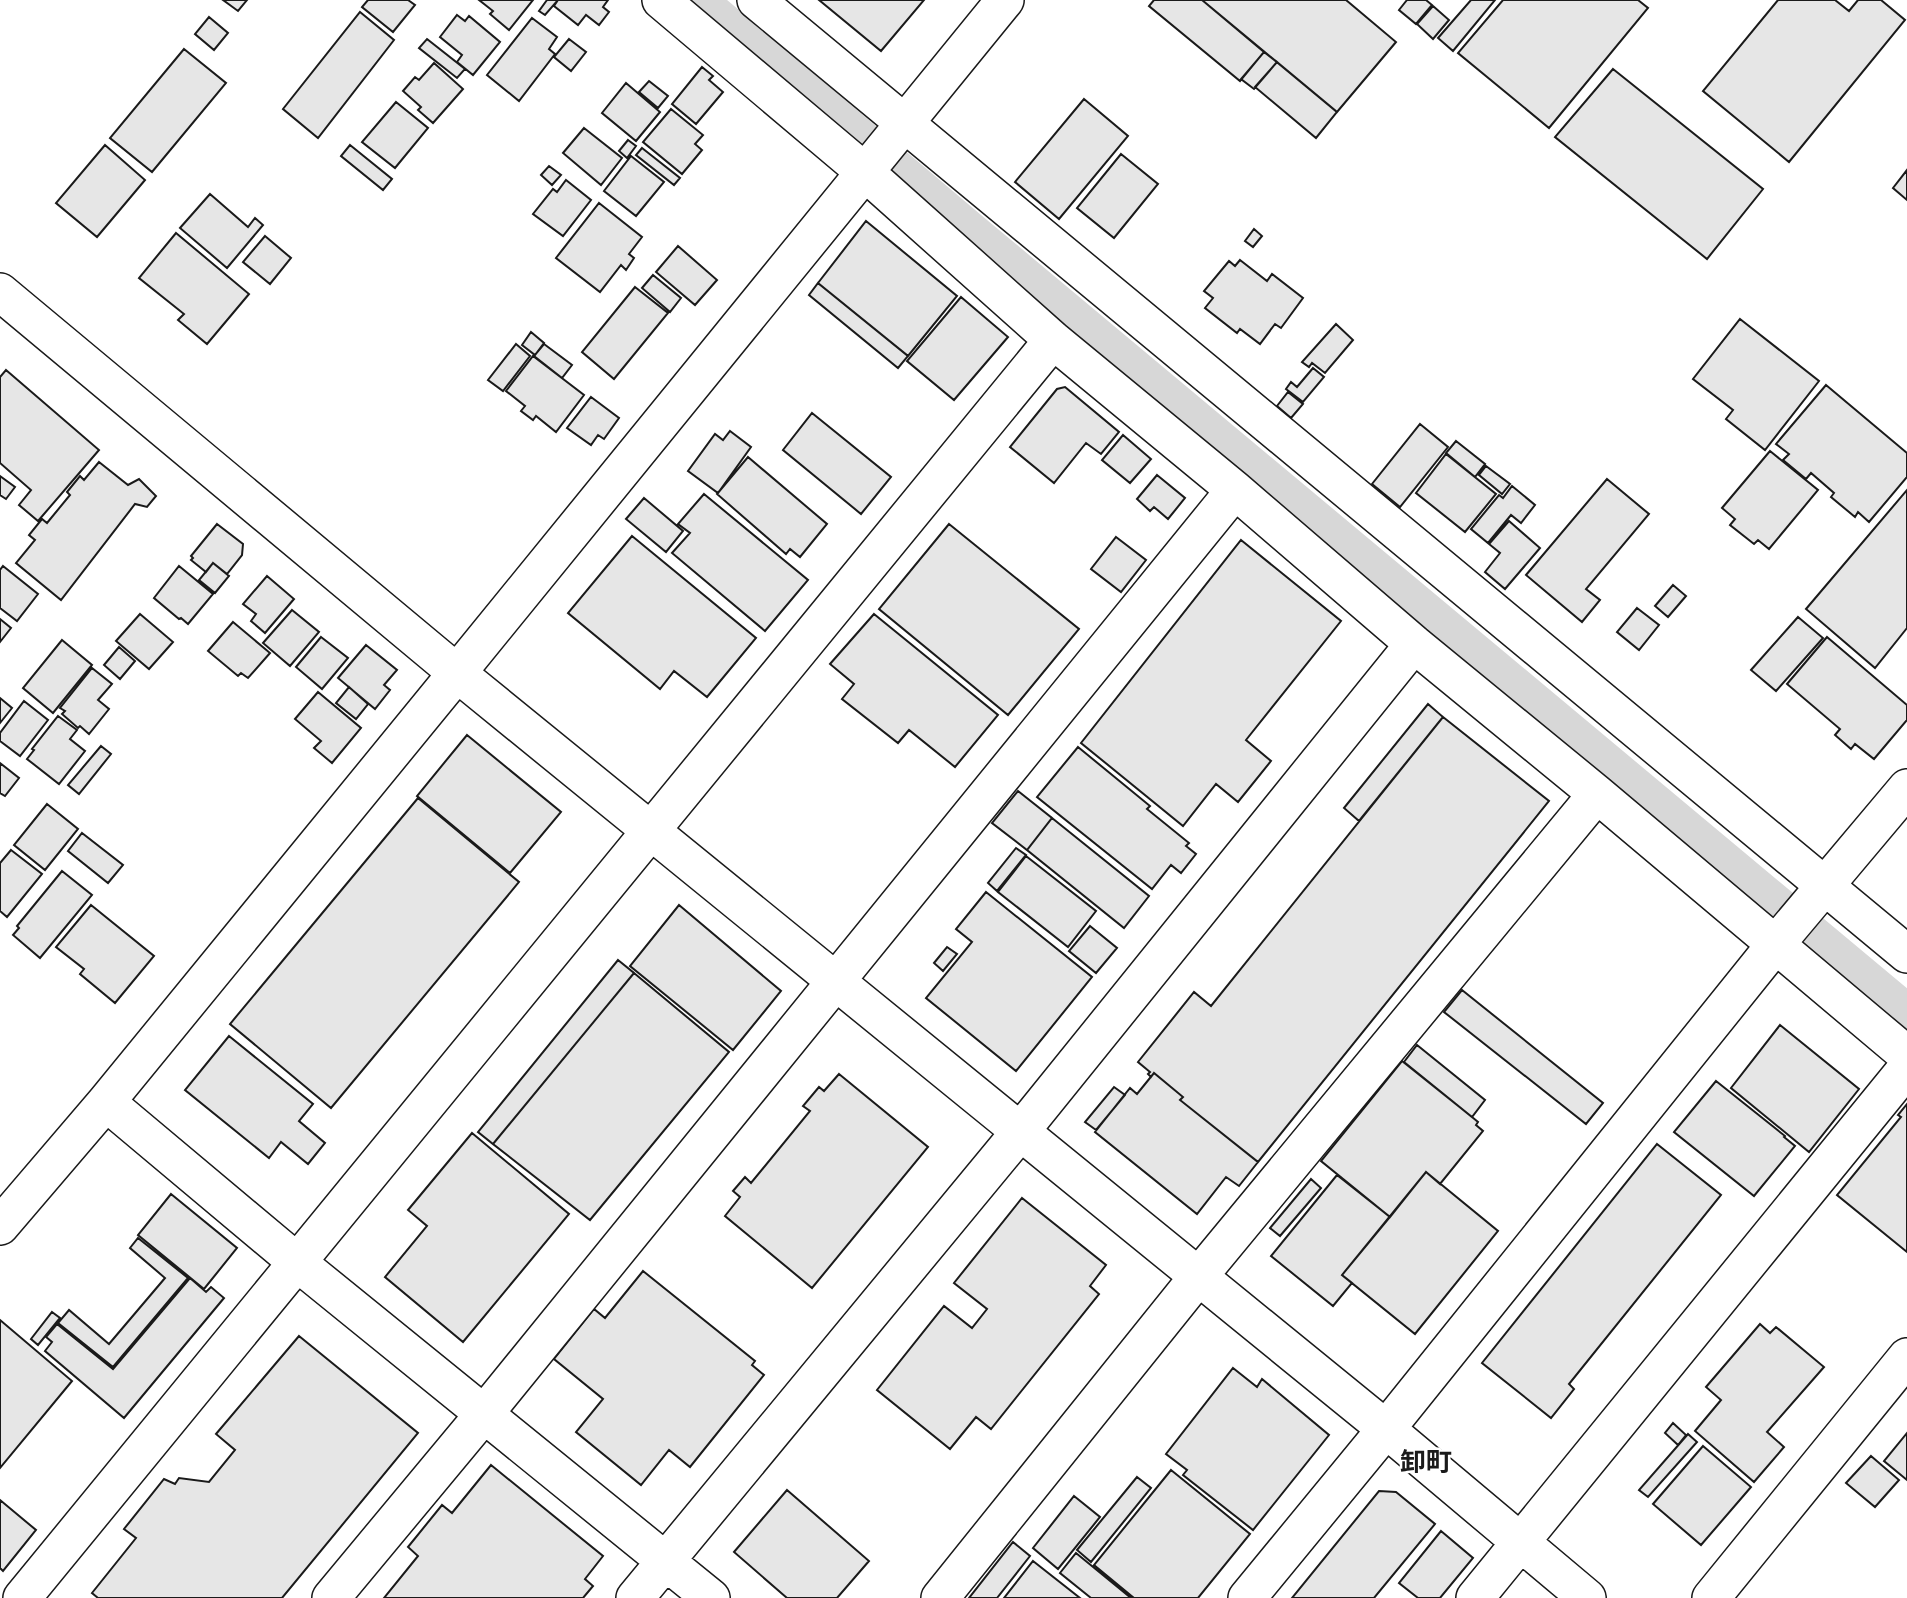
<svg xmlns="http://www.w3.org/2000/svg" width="1907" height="1598" viewBox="0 0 1907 1598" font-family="Jost,'Noto Sans JP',sans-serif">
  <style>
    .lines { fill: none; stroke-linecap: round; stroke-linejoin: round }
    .canal { stroke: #d7d7d7; stroke-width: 35 }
    .building { fill: #e6e6e6; stroke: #1a1a1a; stroke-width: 2 }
    .minor-casing { stroke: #1a1a1a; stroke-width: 40 }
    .minor { stroke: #fff; stroke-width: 37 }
    .labels { text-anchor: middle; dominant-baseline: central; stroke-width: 5; stroke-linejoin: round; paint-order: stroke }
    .neighbourhood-label { font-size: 26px; font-weight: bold; fill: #1a1a1a; stroke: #fff }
  </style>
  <rect width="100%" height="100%" fill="#fff"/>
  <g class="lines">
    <path class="canal" d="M 700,0 L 973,231 L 1907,1011"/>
  </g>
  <path class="building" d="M 223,0 L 247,0 L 238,11 Z
    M 368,0 L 408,0 L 415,5 L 393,32 L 362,7 Z
    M 479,0 L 533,0 L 509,30 L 490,14 L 493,11 Z
    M 547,0 L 558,0 L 545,15 L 539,11 Z
    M 558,0 L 608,0 L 603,7 L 609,12 L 599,25 L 586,15 L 578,25 L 554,6 Z
    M 819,0 L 924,0 L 881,51 Z
    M 1154,0 L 1202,0 L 1264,52 L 1240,81 L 1149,6 Z
    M 1202,0 L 1346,0 L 1396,42 L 1337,112 Z
    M 1407,0 L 1426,0 L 1432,5 L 1416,24 L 1399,10 Z
    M 1471,0 L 1495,0 L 1453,51 L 1438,38 Z
    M 1503,0 L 1638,0 L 1648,8 L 1549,128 L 1458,53 Z
    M 1778,0 L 1835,0 L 1849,11 L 1858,0 L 1881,0 L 1905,20 L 1789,162 L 1703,91 Z
    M 1433,6 L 1449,20 L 1433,39 L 1417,24 Z
    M 360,12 L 394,40 L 318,138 L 283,109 Z
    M 457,15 L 465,21 L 469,16 L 500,42 L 473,75 L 457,62 L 462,55 L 440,37 Z
    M 209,17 L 228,33 L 214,50 L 195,34 Z
    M 532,18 L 557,37 L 549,49 L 555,54 L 519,101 L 487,75 Z
    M 427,39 L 465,69 L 457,78 L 419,48 Z
    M 569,39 L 586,52 L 571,71 L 554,57 Z
    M 184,49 L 226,83 L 152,172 L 110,138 Z
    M 1264,52 L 1277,62 L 1254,89 L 1241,79 Z
    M 1277,62 L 1337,112 L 1316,138 L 1255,87 Z
    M 434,63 L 463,89 L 433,123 L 418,110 L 421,107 L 403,91 L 415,77 L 419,80 Z
    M 702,67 L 713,76 L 709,80 L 723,92 L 696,124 L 672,104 Z
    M 1613,69 L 1763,189 L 1707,259 L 1555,137 Z
    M 649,81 L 668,96 L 658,108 L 639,92 Z
    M 626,83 L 660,112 L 636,141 L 602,113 Z
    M 1084,99 L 1128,136 L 1059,219 L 1015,182 Z
    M 396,102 L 428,128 L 395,168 L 362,142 Z
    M 671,109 L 703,135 L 695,144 L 702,150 L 682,174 L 643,142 Z
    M 584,128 L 622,158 L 601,185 L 563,153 Z
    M 628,140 L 636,146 L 627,158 L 619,151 Z
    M 105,145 L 145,180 L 97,237 L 56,203 Z
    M 350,145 L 392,179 L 383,190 L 341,156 Z
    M 642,148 L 680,178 L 674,185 L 636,155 Z
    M 1121,154 L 1158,184 L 1114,238 L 1077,208 Z
    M 631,156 L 664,182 L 636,216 L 604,191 Z
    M 549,166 L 561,175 L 552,185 L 541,175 Z
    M 1907,170 L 1907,200 L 1893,188 Z
    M 566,180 L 591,200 L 563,236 L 533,214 L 553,189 L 557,192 Z
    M 210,194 L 248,227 L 255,218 L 263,225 L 227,268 L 180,228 Z
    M 599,203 L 642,237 L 629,254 L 634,258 L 626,270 L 621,265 L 600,292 L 556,258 Z
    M 866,221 L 957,296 L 908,356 L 818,283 Z
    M 1254,229 L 1262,236 L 1253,247 L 1245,241 Z
    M 176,233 L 249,294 L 207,344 L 178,320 L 184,314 L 139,278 Z
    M 265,236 L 291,258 L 270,284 L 243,262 Z
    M 678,246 L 717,280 L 695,305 L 656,272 Z
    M 1240,260 L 1267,281 L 1272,274 L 1303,298 L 1281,328 L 1275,324 L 1260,344 L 1240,329 L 1237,333 L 1205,308 L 1213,298 L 1204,291 L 1229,261 L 1235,266 Z
    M 653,275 L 681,298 L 670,312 L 642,288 Z
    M 818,283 L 908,356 L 898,368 L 809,295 Z
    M 635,287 L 668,313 L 614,379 L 582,352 Z
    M 961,297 L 1008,337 L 954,400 L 907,361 Z
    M 1740,319 L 1819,381 L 1765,450 L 1726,419 L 1733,410 L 1693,379 Z
    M 1336,324 L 1353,340 L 1325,373 L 1312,363 L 1309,367 L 1302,362 Z
    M 531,332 L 544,343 L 535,355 L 522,345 Z
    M 516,344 L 530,356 L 503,391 L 488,380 Z
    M 544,344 L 572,365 L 562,378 L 534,356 Z
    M 533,356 L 584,395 L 556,432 L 536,416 L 533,420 L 521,411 L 525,406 L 506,391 Z
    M 1313,368 L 1324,377 L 1303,402 L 1286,389 L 1291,382 L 1297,387 Z
    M 6,370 L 99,450 L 38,521 L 19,505 L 31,490 L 0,463 L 0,377 Z
    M 1826,385 L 1907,453 L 1907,477 L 1869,522 L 1858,512 L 1855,517 L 1831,497 L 1834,493 L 1811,473 L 1806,479 L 1783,460 L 1789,454 L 1776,444 Z
    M 1065,387 L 1119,432 L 1101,454 L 1086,443 L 1054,483 L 1010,447 L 1057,389 Z
    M 1288,392 L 1303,404 L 1291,418 L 1277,406 Z
    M 591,397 L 619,418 L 604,439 L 598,435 L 591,445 L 567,428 Z
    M 812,413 L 891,477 L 861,514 L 783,450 Z
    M 1420,424 L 1448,447 L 1400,507 L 1372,484 Z
    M 730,431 L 751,447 L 718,493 L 688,471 L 715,434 L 723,440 Z
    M 1123,435 L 1151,459 L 1130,483 L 1102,460 Z
    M 1456,441 L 1485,464 L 1475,477 L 1446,453 Z
    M 1770,451 L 1818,490 L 1769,549 L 1758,540 L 1754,544 L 1730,525 L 1735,519 L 1722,508 Z
    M 1446,454 L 1496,494 L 1465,532 L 1416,493 Z
    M 748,457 L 827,524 L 800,557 L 790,549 L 786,554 L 717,494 Z
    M 99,462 L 128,485 L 139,479 L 156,496 L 147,507 L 135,504 L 61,600 L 16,563 L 35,540 L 29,535 L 42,519 L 47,523 L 70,495 L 67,492 L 80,476 L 84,480 Z
    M 1486,466 L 1510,484 L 1502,494 L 1479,475 Z
    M 1157,475 L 1185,498 L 1168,519 L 1154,507 L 1150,511 L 1137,499 Z
    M 0,476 L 15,487 L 6,499 L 0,495 Z
    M 1607,479 L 1649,514 L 1586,589 L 1600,600 L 1582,622 L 1526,575 Z
    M 1512,486 L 1535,505 L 1521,523 L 1511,515 L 1488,543 L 1471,529 L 1499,495 L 1503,498 Z
    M 1907,490 L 1907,628 L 1875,668 L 1806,609 Z
    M 704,494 L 808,580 L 765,631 L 672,553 L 690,533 L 678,524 Z
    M 644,498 L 683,531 L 666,552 L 626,519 Z
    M 1509,521 L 1540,548 L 1505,589 L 1485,572 L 1500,553 L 1489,544 Z
    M 217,524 L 243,544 L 242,555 L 227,574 L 213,563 L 206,572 L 191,560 L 193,558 L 191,556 Z
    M 949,524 L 1079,629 L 1008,715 L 879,609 Z
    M 632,536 L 756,638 L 707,697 L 674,671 L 660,689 L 568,613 Z
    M 1116,537 L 1146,560 L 1121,592 L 1091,569 Z
    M 1241,540 L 1341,621 L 1246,740 L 1271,761 L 1238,802 L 1216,784 L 1183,826 L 1081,743 Z
    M 213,563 L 229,576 L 215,593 L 199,580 Z
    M 3,566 L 38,594 L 17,621 L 0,608 L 0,570 Z
    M 179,566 L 213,594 L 188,624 L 181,618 L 179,619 L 154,598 Z
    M 267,576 L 294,599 L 265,633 L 251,621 L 256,614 L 243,604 Z
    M 1673,585 L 1686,596 L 1668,617 L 1655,606 Z
    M 1637,608 L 1659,625 L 1639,650 L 1617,632 Z
    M 292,610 L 319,632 L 290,666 L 263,643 Z
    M 140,614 L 173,642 L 149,669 L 116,641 Z
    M 874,614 L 998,715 L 955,767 L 909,730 L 898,743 L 842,699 L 854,684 L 830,664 Z
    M 1798,617 L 1823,638 L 1776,691 L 1751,670 Z
    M 0,619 L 11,628 L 0,642 Z
    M 233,622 L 270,653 L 248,678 L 241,673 L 238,676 L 208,651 Z
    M 321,637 L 348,658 L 322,689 L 296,667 Z
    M 1827,637 L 1907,705 L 1907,720 L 1874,759 L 1855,744 L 1851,749 L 1835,735 L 1840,729 L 1787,684 Z
    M 62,640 L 92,665 L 53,713 L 23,688 Z
    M 366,645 L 397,670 L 384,685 L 390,690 L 375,709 L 338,678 Z
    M 119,647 L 135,661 L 120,679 L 104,665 Z
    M 92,668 L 112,684 L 98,700 L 109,709 L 89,734 L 80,726 L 78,728 L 62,714 L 65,711 L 60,708 Z
    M 349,687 L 368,704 L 356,719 L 336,703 Z
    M 318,692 L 361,728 L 332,763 L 314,748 L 321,741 L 295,719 Z
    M 0,698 L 12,708 L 0,723 Z
    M 24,701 L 48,720 L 20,756 L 0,741 L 0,733 Z
    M 1428,704 L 1443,717 L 1359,821 L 1344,808 Z
    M 58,716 L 77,730 L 70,739 L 85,751 L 59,784 L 27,759 L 34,750 L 32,749 Z
    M 1443,717 L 1549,801 L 1258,1162 L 1180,1100 L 1183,1097 L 1154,1073 L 1151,1077 L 1148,1074 L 1150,1072 L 1138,1062 L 1194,992 L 1211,1006 Z
    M 467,735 L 561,812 L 510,873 L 417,796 Z
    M 101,746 L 111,754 L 79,794 L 68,785 Z
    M 1078,747 L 1150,806 L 1147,809 L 1189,843 L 1186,846 L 1196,854 L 1181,873 L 1171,865 L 1152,889 L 1037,797 Z
    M 0,763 L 19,778 L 5,796 L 0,793 Z
    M 1018,791 L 1052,818 L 1027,850 L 992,823 Z
    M 418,798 L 519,882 L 331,1108 L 230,1024 Z
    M 47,804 L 78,829 L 45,870 L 14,845 Z
    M 1052,818 L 1149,896 L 1124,928 L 1027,850 Z
    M 82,833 L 123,865 L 108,883 L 68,851 Z
    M 1016,848 L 1026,855 L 997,891 L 988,883 Z
    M 11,850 L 42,874 L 7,917 L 0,911 L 0,863 Z
    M 1026,856 L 1096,911 L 1068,947 L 998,892 Z
    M 62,871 L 92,895 L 40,958 L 13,935 L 19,928 L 17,926 Z
    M 986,892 L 1092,977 L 1016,1071 L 926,998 L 972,942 L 956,929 Z
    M 91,905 L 154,956 L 115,1003 L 80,974 L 84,969 L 56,947 Z
    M 679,905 L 781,991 L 733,1050 L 630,966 Z
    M 1090,926 L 1117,948 L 1096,973 L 1069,951 Z
    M 947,947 L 957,954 L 943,971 L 934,963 Z
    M 618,960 L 634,973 L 493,1144 L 478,1132 Z
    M 634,973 L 729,1052 L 590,1220 L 493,1144 Z
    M 1462,990 L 1603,1103 L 1586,1124 L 1444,1012 Z
    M 1780,1025 L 1859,1089 L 1809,1152 L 1731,1088 Z
    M 229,1036 L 313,1104 L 299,1121 L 325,1143 L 308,1164 L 281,1142 L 269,1158 L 185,1090 Z
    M 1417,1045 L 1485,1100 L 1472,1117 L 1404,1062 Z
    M 1402,1061 L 1472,1117 L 1478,1122 L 1476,1125 L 1483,1131 L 1440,1184 L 1426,1172 L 1390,1217 L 1321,1161 Z
    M 1154,1073 L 1183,1097 L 1180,1100 L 1258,1162 L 1239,1186 L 1226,1177 L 1197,1214 L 1095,1132 L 1130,1088 L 1137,1094 Z
    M 839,1074 L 928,1147 L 812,1288 L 725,1216 L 740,1197 L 733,1191 L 745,1177 L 751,1183 L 810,1111 L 803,1106 L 819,1087 L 824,1091 Z
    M 1716,1081 L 1785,1136 L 1784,1137 L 1795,1146 L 1754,1196 L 1674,1132 Z
    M 1114,1087 L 1125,1095 L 1096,1130 L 1085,1122 Z
    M 1907,1104 L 1907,1252 L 1837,1195 L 1901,1117 L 1898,1115 Z
    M 472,1133 L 569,1214 L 463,1342 L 385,1277 L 427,1226 L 408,1210 Z
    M 1657,1144 L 1721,1195 L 1569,1384 L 1574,1389 L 1551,1418 L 1482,1363 Z
    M 1426,1172 L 1498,1231 L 1415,1334 L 1342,1275 Z
    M 1337,1175 L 1390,1217 L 1342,1275 L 1352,1283 L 1333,1306 L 1271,1256 Z
    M 1311,1179 L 1321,1188 L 1280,1236 L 1270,1228 Z
    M 171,1194 L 237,1248 L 204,1289 L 138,1235 Z
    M 1022,1198 L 1106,1265 L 1090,1286 L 1099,1294 L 991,1429 L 976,1417 L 950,1449 L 877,1390 L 944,1306 L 972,1328 L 987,1309 L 954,1283 Z
    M 138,1238 L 188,1278 L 113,1367 L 58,1323 L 69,1310 L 109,1344 L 165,1278 L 130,1248 Z
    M 643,1271 L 755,1361 L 752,1365 L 764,1375 L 690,1467 L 669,1450 L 641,1485 L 576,1432 L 603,1399 L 554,1359 L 594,1309 L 605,1318 Z
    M 190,1278 L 206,1292 L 211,1287 L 224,1298 L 124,1418 L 45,1351 L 52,1342 L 46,1337 L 57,1324 L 113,1369 Z
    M 52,1312 L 60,1318 L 38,1345 L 31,1339 Z
    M 0,1320 L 72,1381 L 0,1468 Z
    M 1760,1324 L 1770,1333 L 1776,1327 L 1824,1367 L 1767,1432 L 1784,1447 L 1754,1482 L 1695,1431 L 1721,1400 L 1706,1387 Z
    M 299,1336 L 418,1433 L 282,1598 L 98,1598 L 92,1593 L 136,1538 L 124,1529 L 164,1479 L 175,1484 L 179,1478 L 209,1482 L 235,1450 L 216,1434 Z
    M 1233,1368 L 1257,1387 L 1262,1379 L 1329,1435 L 1253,1530 L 1183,1475 L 1187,1470 L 1166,1454 Z
    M 1673,1423 L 1686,1435 L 1678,1445 L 1665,1433 Z
    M 1907,1433 L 1907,1480 L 1884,1461 Z
    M 1688,1434 L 1697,1442 L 1648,1497 L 1639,1490 Z
    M 1703,1446 L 1751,1487 L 1701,1545 L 1653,1504 Z
    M 1871,1456 L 1899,1480 L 1875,1507 L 1846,1483 Z
    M 491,1465 L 603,1556 L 585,1579 L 593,1586 L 583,1598 L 384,1598 L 418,1556 L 408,1547 L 442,1505 L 452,1513 Z
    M 1171,1470 L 1250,1534 L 1198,1598 L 1134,1598 L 1094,1565 Z
    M 1137,1477 L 1151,1488 L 1091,1562 L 1077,1550 Z
    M 787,1490 L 869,1561 L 837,1598 L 787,1598 L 734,1552 Z
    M 1379,1491 L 1396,1492 L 1435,1524 L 1374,1598 L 1292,1598 Z
    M 1074,1496 L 1100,1517 L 1058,1569 L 1033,1548 Z
    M 0,1500 L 36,1530 L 3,1571 L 0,1568 Z
    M 1441,1531 L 1473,1558 L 1440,1598 L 1418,1598 L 1399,1583 Z
    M 1013,1542 L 1030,1556 L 997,1598 L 969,1598 Z
    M 1076,1553 L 1131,1598 L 1091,1598 L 1060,1573 Z
    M 1033,1561 L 1080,1598 L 1004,1598 Z"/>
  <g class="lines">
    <g class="minor-casing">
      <path id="minor" d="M 661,0 L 866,173 L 1053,340 L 1235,490 L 1414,644 L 1597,794 L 1907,1055
        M 756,0 L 1907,954
        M 0,292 L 457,673 L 1386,1429 L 1587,1598
        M 106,1102 L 298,1263 L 711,1598
        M 0,1226 L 106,1102 L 457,673 L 1005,0
        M 22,1598 L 1053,340
        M 331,1598 L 484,1414 L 1235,490
        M 635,1598 L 1020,1132 L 1414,644
        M 940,1598 L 1198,1277 L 1597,794
        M 1247,1598 L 1386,1429 L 1775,945 L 1907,788
        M 1475,1598 L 1907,1068
        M 1711,1598 L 1907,1357"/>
    </g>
    <use href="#minor" class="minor"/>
  </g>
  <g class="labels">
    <g class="neighbourhood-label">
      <text x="1426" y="1462">卸町</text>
    </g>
  </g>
</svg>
